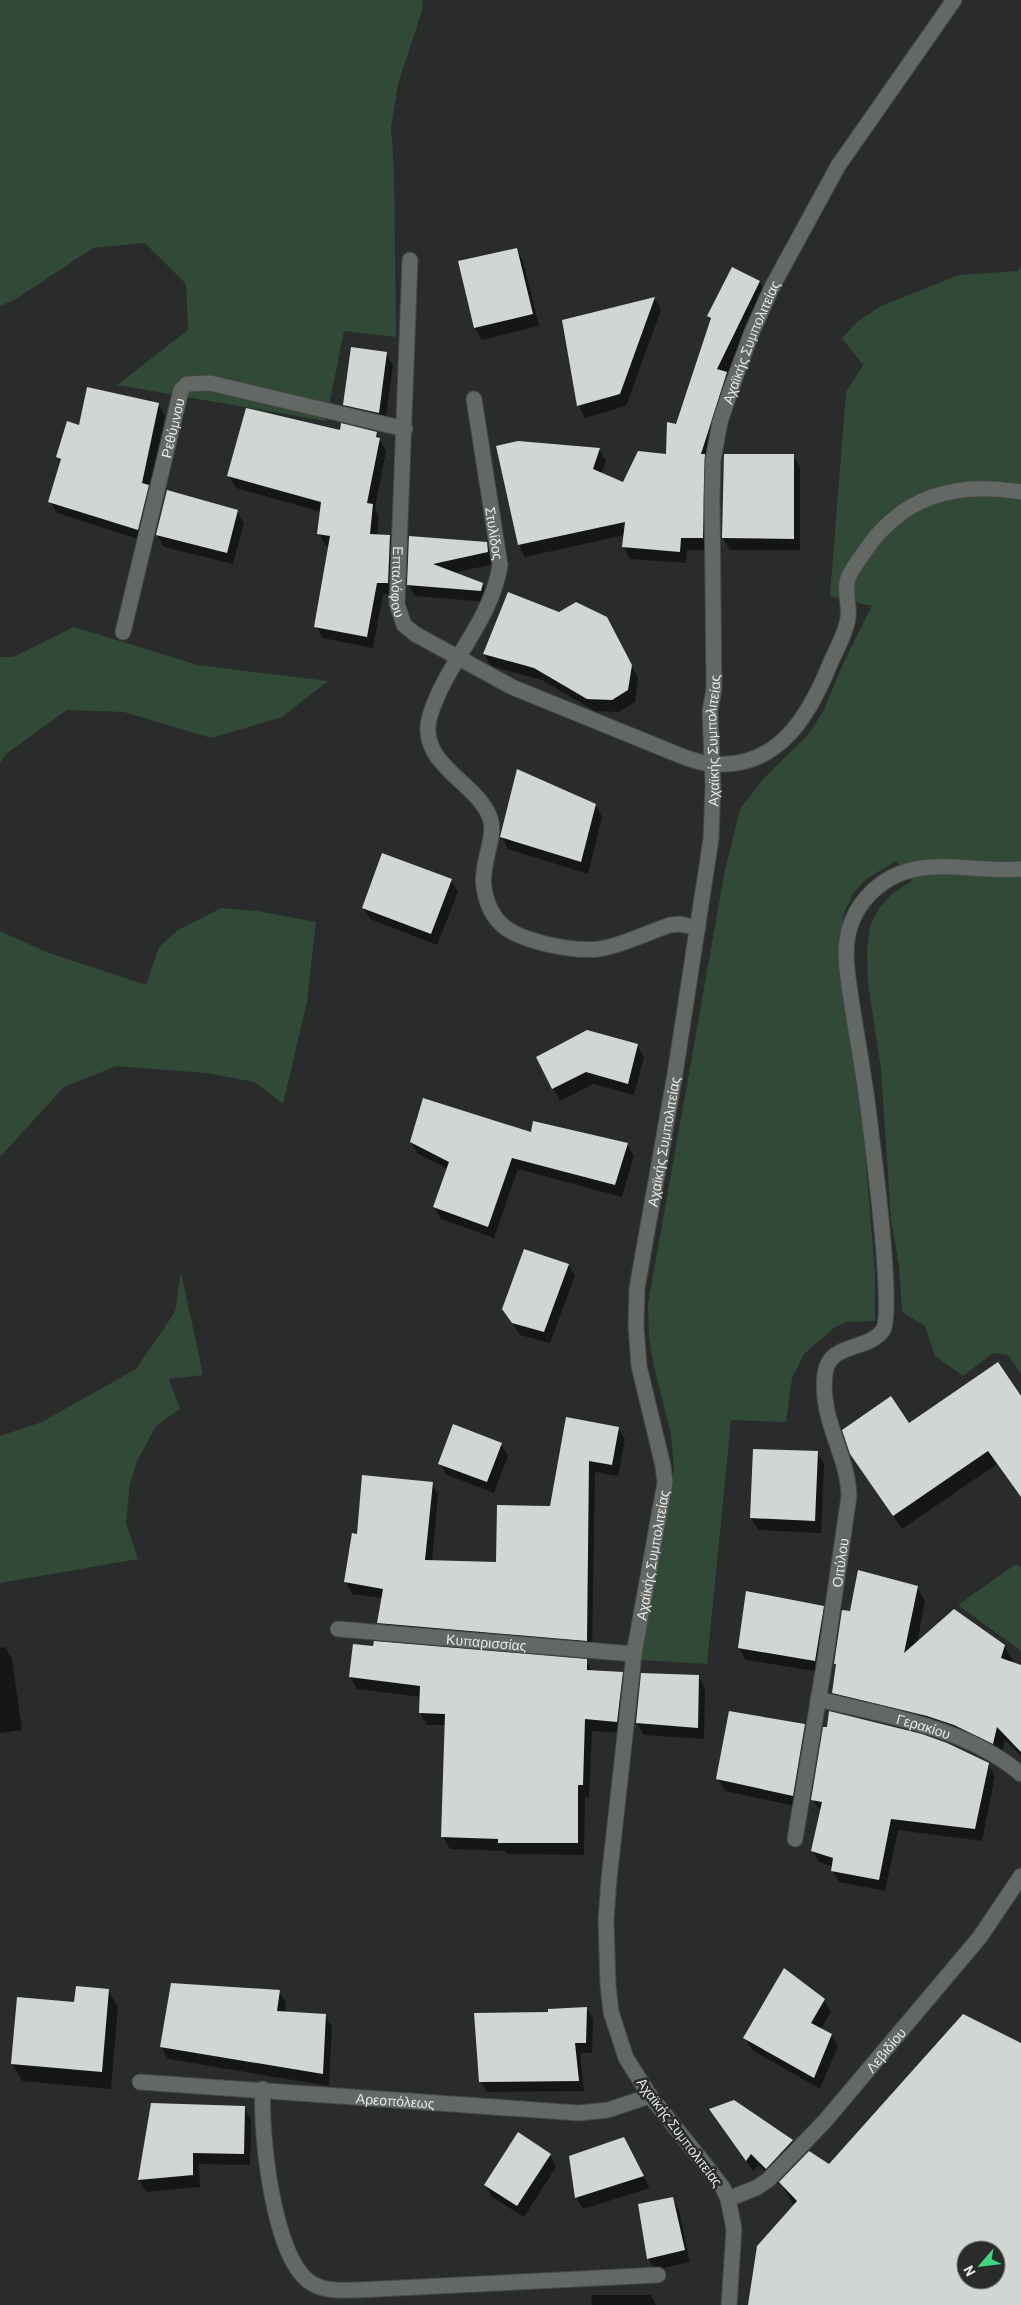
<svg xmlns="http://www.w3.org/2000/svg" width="1021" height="2305" viewBox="0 0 1021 2305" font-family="Barlow,sans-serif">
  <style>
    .green { fill: #304a37 }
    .shadow { fill: #0007; fill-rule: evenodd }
    .building { fill: #d1d6d2; fill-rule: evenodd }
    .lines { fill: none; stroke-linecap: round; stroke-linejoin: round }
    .minor-casing { stroke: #444845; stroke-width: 17 }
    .minor { stroke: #636864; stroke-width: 15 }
    .labels { text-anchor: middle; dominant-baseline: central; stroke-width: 5; stroke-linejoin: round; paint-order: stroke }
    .street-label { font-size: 14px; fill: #e6e9e7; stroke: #292c2a }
  </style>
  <rect width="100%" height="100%" fill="#292c2a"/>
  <path class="green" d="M 0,0 L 423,0 L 422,11 L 398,84 L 391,128 L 394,169 L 396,337 L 344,331 L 326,421 L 117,385 L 188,330 L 186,284 L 145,243 L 93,248 L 16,299 L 0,306 Z
    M 1021,266 L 1021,1374 L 1008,1355 L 993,1353 L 963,1376 L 935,1356 L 925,1326 L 902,1312 L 899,1265 L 891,1220 L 881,1069 L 868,983 L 867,950 L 870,926 L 880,907 L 892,894 L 912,881 L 896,861 L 866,879 L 853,894 L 844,913 L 838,951 L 863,1125 L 875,1273 L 875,1321 L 847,1322 L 835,1327 L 804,1354 L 792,1378 L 786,1422 L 731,1420 L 707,1664 L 640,1660 L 674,1468 L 671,1435 L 654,1367 L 649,1338 L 648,1304 L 725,870 L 740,809 L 764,778 L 807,736 L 823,712 L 843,664 L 872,606 L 830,596 L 846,392 L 863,365 L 842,338 L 858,321 L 881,306 L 959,275 L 1018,271 Z
    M 74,627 L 198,665 L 328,681 L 282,717 L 211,738 L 124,712 L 67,710 L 6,754 L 0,763 L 0,657 L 13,657 Z
    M 221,908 L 257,911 L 316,922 L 307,1002 L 283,1104 L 255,1082 L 206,1073 L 116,1066 L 64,1087 L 0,1157 L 0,931 L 46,952 L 146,985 L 159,947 L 178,930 Z
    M 181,1272 L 203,1375 L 169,1379 L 180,1409 L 156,1426 L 137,1461 L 130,1484 L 126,1523 L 138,1559 L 0,1583 L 0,1436 L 42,1422 L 136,1369 L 175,1312 Z
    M 1016,1564 L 1021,1567 L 1021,1651 L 958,1605 Z"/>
  <path class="shadow" d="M 516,249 L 523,261 L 539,326 L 482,340 L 475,328 L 459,262 Z
    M 733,269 L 760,282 L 766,294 L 727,374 L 733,385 L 708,462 L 709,550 L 687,550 L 686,563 L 630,559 L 624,547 L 625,535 L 525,557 L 519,545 L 497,447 L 599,449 L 606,461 L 601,474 L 623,483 L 667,455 L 711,321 L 708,316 Z
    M 655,299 L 661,310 L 626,406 L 585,418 L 579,406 L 564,321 Z
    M 386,354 L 393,365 L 385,424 L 351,416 L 345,405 Z
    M 158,404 L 165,416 L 150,489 L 144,541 L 57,513 L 50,501 L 61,463 L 58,457 L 80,427 Z
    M 341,431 L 376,433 L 386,451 L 375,508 L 379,517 L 377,535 L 389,536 L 396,548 L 395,595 L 383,594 L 373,648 L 323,638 L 316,626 L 330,546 L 326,546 L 319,534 L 321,512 L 236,488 L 229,476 Z
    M 725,455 L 793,455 L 800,467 L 800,550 L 730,550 L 723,538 Z
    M 237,511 L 244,523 L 233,564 L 164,547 L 157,535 Z
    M 410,538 L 486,543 L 493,555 L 494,564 L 453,573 L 482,584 L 489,596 L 488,602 L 415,596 L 408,585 Z
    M 559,613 L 614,630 L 638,678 L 635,702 L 619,712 L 595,711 L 542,680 L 491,666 L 484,654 Z
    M 596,805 L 602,817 L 588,874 L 508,849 L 502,837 Z
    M 451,880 L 458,892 L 437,945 L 370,919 L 363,908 Z
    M 637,1045 L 644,1057 L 634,1095 L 593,1084 L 560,1101 L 538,1058 Z
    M 411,1142 L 627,1144 L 634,1156 L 622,1197 L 518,1169 L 494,1238 L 441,1219 L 434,1207 L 448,1169 L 418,1154 Z
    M 568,1265 L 575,1276 L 550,1343 L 520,1335 L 503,1309 Z
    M 1021,1398 L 1021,1497 L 997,1464 L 902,1529 L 860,1468 L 909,1425 Z
    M 567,1418 L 618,1428 L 625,1439 L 618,1476 L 595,1472 L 592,1652 L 385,1634 L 378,1623 L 382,1598 L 352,1594 L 346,1582 L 358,1535 L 432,1483 L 438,1495 L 432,1561 L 497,1563 L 551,1507 Z
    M 501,1444 L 508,1456 L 494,1493 L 447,1475 L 440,1464 Z
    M 754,1450 L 817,1452 L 824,1464 L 821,1533 L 758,1530 L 751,1518 Z
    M 917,1587 L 925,1601 L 917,1644 L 1004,1646 L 1013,1660 L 1012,1663 L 1021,1667 L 1021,1756 L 1005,1740 L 1001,1757 L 842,1707 L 833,1692 L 837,1667 L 835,1664 L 851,1612 Z
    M 823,1607 L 830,1619 L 822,1672 L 746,1660 L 739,1648 Z
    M 5,1647 L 12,1659 L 22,1730 L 0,1733 L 0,1648 Z
    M 586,1661 L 592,1672 L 622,1673 L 629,1685 L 623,1733 L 592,1731 L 589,1797 L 585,1797 L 584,1855 L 507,1854 L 505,1851 L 450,1849 L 443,1837 L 446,1725 L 427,1725 L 420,1713 L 421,1697 L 357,1689 L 350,1677 Z
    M 698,1676 L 705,1688 L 704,1739 L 644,1735 L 637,1723 Z
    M 804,1725 L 811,1737 L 799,1807 L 725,1791 L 718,1779 Z
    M 988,1764 L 995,1776 L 982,1841 L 898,1830 L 885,1891 L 839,1882 L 832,1870 L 833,1867 L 819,1862 L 812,1850 L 821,1812 L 812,1799 Z
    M 108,1990 L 118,2007 L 111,2089 L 22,2081 L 12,2063 L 76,2004 Z
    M 279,1991 L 286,2003 L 285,2013 L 325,2015 L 332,2027 L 329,2086 L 168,2059 L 161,2047 Z
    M 824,2000 L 831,2012 L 821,2029 L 831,2034 L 838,2046 L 820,2089 L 752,2050 L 745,2038 Z
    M 587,2008 L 593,2019 L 592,2053 L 580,2053 L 584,2091 L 487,2092 L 481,2082 L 549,2013 Z
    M 1021,2040 L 1021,2305 L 749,2305 L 794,2205 L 780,2182 L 829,2166 ZM 966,2250 L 996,2250 L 996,2280 L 966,2280 Z
    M 733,2102 L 792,2141 L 799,2153 L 773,2180 L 759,2165 L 753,2171 L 711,2109 Z
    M 244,2107 L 251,2119 L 250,2165 L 199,2164 L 200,2187 L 146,2192 L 139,2180 Z
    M 630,2151 L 650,2188 L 583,2209 L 576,2197 Z
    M 550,2155 L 556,2167 L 524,2217 L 492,2197 L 485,2185 Z
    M 672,2198 L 679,2210 L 690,2262 L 655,2270 L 648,2258 Z
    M 591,2295 L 651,2295 L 656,2305 L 592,2305 Z"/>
  <path class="building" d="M 517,248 L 533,314 L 474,328 L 458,261 Z
    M 732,267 L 760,281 L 717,369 L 727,372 L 701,454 L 705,454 L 703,538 L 681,538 L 680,552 L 622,547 L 625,522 L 518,545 L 496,446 L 518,441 L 600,448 L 593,469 L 623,482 L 638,451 L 666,454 L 667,422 L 676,424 L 711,318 L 707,316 Z
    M 655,297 L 620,394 L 577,406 L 562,320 Z
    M 351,347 L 387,352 L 379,413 L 343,405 Z
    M 87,387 L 159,403 L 142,483 L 149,485 L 138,530 L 48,502 L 61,459 L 56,457 L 67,421 L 79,425 Z
    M 246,408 L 340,430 L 341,423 L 377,432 L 376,437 L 380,438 L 367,503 L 373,504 L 370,534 L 390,535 L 388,583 L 377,583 L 367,637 L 314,627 L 330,536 L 317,534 L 321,502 L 227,476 Z
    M 724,454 L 794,454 L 794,539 L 722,538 Z
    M 167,490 L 238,510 L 227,553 L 156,535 Z
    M 409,536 L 487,542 L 488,552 L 433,564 L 483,583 L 481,591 L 407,585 Z
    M 508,592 L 559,612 L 576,602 L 607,617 L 632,665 L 628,690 L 612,700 L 587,699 L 534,668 L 483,654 Z
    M 517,769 L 596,804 L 581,862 L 500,837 Z
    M 382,853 L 452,879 L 431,934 L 362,908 Z
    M 587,1030 L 638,1044 L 628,1084 L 586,1072 L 552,1089 L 536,1057 Z
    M 423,1098 L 531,1132 L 533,1121 L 628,1143 L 615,1185 L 512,1158 L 488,1227 L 433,1207 L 449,1162 L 410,1142 Z
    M 524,1249 L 569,1264 L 544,1332 L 512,1323 L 502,1309 Z
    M 998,1362 L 1021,1396 L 1021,1497 L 988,1451 L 893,1516 L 850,1454 L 842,1430 L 891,1396 L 909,1423 Z
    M 566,1417 L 619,1427 L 612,1465 L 589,1461 L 587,1641 L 377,1623 L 383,1589 L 344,1582 L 352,1533 L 357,1534 L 362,1475 L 433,1482 L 425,1560 L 496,1562 L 497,1505 L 550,1506 Z
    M 453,1424 L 502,1443 L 487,1482 L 438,1464 Z
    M 753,1449 L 818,1451 L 815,1521 L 750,1518 Z
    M 858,1570 L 918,1586 L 904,1653 L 954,1609 L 1005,1645 L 1001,1658 L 1021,1665 L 1021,1752 L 997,1727 L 993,1744 L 954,1725 L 927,1716 L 832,1693 L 836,1664 L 834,1664 L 842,1610 L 850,1611 Z
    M 746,1591 L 824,1606 L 815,1661 L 738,1648 Z
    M 374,1641 L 587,1659 L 587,1670 L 623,1672 L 617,1722 L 585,1719 L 583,1785 L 578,1785 L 578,1843 L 498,1843 L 498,1839 L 441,1837 L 445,1714 L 419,1713 L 420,1686 L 349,1677 L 353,1644 L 373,1646 Z
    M 641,1673 L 699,1675 L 698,1728 L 636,1723 Z
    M 729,1711 L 805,1724 L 793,1796 L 716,1779 Z
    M 829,1711 L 922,1734 L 947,1743 L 989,1763 L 975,1829 L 891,1819 L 879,1880 L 831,1871 L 833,1858 L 811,1851 L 822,1802 L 811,1800 L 823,1727 L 827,1727 Z
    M 784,1968 L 825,1999 L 811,2023 L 832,2034 L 814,2078 L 743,2038 Z
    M 171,1983 L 280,1990 L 277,2011 L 326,2014 L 323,2074 L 160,2047 Z
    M 76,1986 L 109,1989 L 102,2072 L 11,2064 L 17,1997 L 74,2002 Z
    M 587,2007 L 586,2043 L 575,2043 L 579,2081 L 479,2082 L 474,2013 L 548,2012 L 548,2009 Z
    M 963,2014 L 1021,2043 L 1021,2305 L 748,2305 L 757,2246 L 797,2201 L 779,2182 L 809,2151 L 829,2164 ZM 966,2250 L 996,2250 L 996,2280 L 966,2280 Z
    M 734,2100 L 793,2140 L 766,2169 L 751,2154 L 746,2161 L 709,2109 Z
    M 151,2103 L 245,2106 L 244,2154 L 193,2153 L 193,2175 L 138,2180 Z
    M 518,2132 L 551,2154 L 517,2206 L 484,2185 Z
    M 624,2137 L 644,2176 L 575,2198 L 569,2156 Z
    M 673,2197 L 685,2250 L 647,2259 L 638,2204 Z"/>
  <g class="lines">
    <g class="minor-casing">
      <g id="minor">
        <path id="s1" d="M 410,260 L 397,604 L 404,625 L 415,634 L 512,687 L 684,757 C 693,760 704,764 713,764 C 778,769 809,716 830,664 C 836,650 846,633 848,618 C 850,605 843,588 849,576 C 852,569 858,561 863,554 C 901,496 955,481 1021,492"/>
        <path id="s2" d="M 474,399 L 500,565 C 493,612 460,649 440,690 C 435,702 429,713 428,726 C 425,767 478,784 490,818 C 497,835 480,865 484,888 C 490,926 513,936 546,944 C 563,948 581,951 599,949 C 624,945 646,933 670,925 L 680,924 L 698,928"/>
        <path id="s3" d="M 123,632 L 181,390 L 187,384 L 210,383 L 405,429"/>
        <path id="s4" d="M 338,1629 L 634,1654"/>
        <path id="s5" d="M 818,1699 C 886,1716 966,1727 1021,1774"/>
        <path id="s6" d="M 795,1839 L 826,1654 L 849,1496 C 848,1454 819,1419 825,1374 C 829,1341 868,1352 883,1330 C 894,1312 874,1155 870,1124 C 866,1087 859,1049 853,1012 C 850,989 844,963 847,940 C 849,926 854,914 862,903 C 905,847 965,874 1021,869"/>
        <path id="s7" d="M 140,2082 L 579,2113 L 608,2110 L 650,2096"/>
        <path d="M 263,2089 C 260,2131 273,2258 310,2282 C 324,2292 342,2290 358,2290 L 658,2275"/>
        <path id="s8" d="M 728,2199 L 756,2188 L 768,2180 L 825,2121 L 980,1937 L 1021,1876"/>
        <path id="s9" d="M 729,2305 L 734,2229 L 728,2199 L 723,2188 L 703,2162 L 650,2096 L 626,2058 L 611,2012 L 608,1985 L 606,1920 L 609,1879 L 634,1654 L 665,1482 L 663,1466 L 639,1366 L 636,1326 L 637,1288 L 675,1074 L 711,839 L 713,785 L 710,711 L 714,689 L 712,499 L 713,460 L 720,422 L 731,389 L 752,332 L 772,287 L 838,166 L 954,0"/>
      </g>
    </g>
    <use href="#minor" class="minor"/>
  </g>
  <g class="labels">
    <g class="street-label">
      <text stroke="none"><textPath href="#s9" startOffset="2020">Αχαϊκής Συμπολιτείας</textPath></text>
      <text stroke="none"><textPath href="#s3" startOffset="210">Ρεθύμνου</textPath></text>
      <text stroke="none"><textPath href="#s2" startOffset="136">Στυλίδος</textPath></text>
      <text stroke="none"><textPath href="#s1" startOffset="322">Επταλόφου</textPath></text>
      <text stroke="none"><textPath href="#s9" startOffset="1615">Αχαϊκής Συμπολιτείας</textPath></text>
      <text stroke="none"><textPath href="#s9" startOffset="1210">Αχαϊκής Συμπολιτείας</textPath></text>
      <text stroke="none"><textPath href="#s9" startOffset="790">Αχαϊκής Συμπολιτείας</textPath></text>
      <text stroke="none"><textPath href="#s6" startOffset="280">Οιτύλου</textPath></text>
      <text stroke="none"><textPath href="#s4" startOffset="149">Κυπαρισσίας</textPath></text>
      <text stroke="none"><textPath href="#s5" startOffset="109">Γερακίου</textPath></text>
      <text stroke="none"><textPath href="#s8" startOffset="220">Λεβιδίου</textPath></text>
      <text stroke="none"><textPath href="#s7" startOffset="256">Αρεοπόλεως</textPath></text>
      <text transform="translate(680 2132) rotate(53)">Αχαϊκής Συμπολιτείας</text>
    </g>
  </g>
  <g transform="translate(981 2265) rotate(242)"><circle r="24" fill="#292c2a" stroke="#757876"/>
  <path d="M0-4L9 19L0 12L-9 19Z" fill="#41d77c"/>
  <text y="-8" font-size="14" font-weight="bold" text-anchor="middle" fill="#e6e9e7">N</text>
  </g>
</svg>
